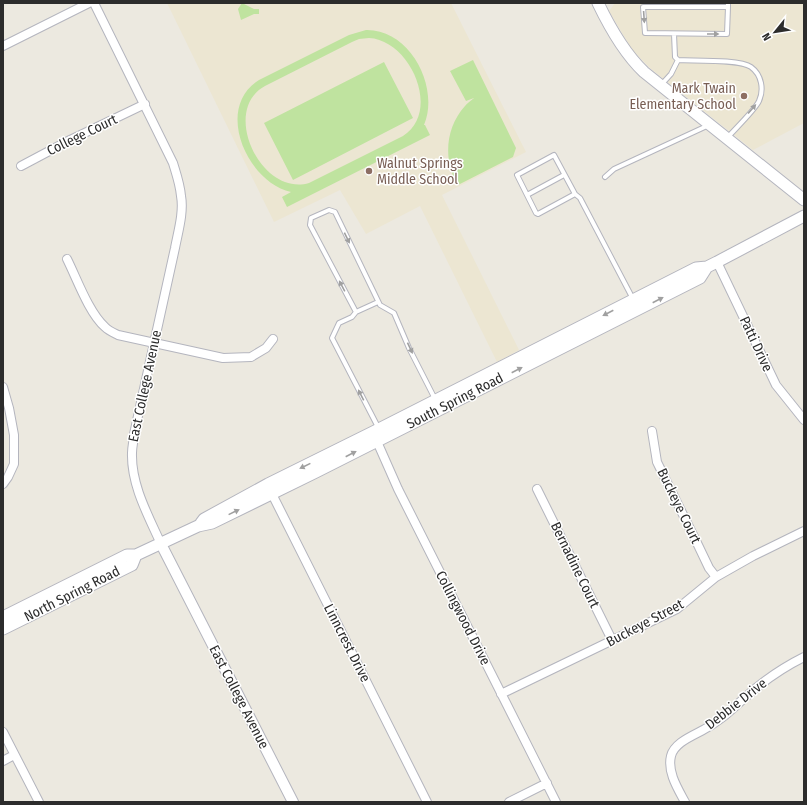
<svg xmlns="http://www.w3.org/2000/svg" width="807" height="805" viewBox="0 0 807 805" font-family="'Fira Sans Condensed',sans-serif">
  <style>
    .education { fill: #ece6d2 }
    .pitch { fill: #bfe39f; fill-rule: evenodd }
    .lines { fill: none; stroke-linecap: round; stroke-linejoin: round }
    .service-casing { stroke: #b4b5be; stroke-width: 6 }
    .minor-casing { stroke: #b4b5be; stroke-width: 10 }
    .tertiary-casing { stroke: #b4b5be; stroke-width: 12 }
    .secondary-casing { stroke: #b4b5be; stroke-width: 13 }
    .service { stroke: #fff; stroke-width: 4 }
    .minor { stroke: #fff; stroke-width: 8 }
    .tertiary { stroke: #fff; stroke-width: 10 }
    .secondary { stroke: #fff; stroke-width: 11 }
    .oneway { fill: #a0a0a0 }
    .education-dot { fill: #8d6e63; stroke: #fff; stroke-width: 1.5 }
    .labels { text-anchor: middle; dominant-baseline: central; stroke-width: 3; stroke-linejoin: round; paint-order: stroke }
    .education-label { font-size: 14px; fill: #785e54; stroke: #fff; text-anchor: end }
    .street-label { font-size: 14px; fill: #2c2c2c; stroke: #fff }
  </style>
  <rect width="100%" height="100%" fill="#ece9e0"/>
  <path class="education" d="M 167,3 L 451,3 L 526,152 L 442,195 L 519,350 L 497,362 L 420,206 L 366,234 L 340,190 L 274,222 Z
    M 615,3 L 804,3 L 804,123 L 753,150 L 651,69 L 632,50 L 609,11 Z"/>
  <path class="pitch" d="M 242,3 L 254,9 L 259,9 L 259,14 L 254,14 L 241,20 L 238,9 Z
    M 366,30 C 410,29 440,87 424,125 L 425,125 L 430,135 L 287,207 L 282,197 L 291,192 C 247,182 214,108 259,80 L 349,35 ZM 369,38 C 410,40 442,111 403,136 L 309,183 C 261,197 220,110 265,86 L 352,42 L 359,39 Z
    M 473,60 L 516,148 L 513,157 L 458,185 C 443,161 445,128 465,106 C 467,103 471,101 474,98 L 466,101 L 450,71 Z
    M 384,62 L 413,118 L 293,180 L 264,123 Z"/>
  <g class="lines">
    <g class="service-casing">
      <path id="service" d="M 728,7 L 643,7 L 645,33 L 727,34 L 728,7 L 728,3
        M 674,34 L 675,57 L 678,60
        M 661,85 L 671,74 L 678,60 C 693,61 740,59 751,67 C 762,75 764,90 759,101 C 755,110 734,130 727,138
        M 564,175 L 527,195 L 536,213 L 538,214 L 575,194
        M 605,177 L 614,169 L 709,125
        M 527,195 L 517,175 L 554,155 L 575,194 L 580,198 L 633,299
        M 356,312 L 378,302
        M 379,429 L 332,338 L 339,323 L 352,317 L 356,312 L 310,225 L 311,218 L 329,210 L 335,212 L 380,305 L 394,313 L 409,348 L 435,399"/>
    </g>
    <g class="minor-casing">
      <path id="minor" d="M 94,3 L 173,163 C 176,173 180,184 181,196 C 184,212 178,232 175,248 L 134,434 C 134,440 132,446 132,453 C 131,485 148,515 161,544
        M 3,46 L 89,3
        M 21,166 L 70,140 L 145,104
        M 67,259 C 77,279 89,313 105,327 C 109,331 114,333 118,335 L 223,358 L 251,357 L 266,348 L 273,339
        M 717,262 L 776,385 L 804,420
        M 3,387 L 9,408 L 14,435 L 14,464 L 8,477 L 3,484
        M 652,431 L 657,462 L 698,545 L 709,568 L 716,577
        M 375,437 L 398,489 L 556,802
        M 537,489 L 612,640
        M 270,490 L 427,802
        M 501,694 L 677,609 L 716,577 L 753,556 L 804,531
        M 3,732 L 39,802
        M 3,761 L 14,755
        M 509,802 L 547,783
        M 685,802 C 678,789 667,772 671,756 C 674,743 692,736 703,730 C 721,721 734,707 749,694 C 766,679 784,667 804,657"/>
    </g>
    <g class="tertiary-casing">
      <path id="tertiary" d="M 161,544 L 293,802"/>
    </g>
    <g class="secondary-casing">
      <path id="secondary" d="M 598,3 C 610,28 624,53 644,72 L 804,200
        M 201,523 L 204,519 L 268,484 L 373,432 L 696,268 L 707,267 L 717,262 L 804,216
        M 3,617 L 127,555 L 136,555 L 198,526 L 212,523 L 316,472 L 700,278 L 707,267
        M 3,629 L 132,565 L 136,555"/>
    </g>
    <use href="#service" class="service"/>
    <use href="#minor" class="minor"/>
    <use href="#tertiary" class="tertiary"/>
    <use href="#secondary" class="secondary"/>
  </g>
  <defs><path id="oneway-solid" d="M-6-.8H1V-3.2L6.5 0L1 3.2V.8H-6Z"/></defs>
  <g class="oneway">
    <use href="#oneway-solid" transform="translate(644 17) rotate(86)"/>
    <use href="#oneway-solid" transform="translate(713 34)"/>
    <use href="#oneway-solid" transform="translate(752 109) rotate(-49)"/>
    <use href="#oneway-solid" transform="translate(347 238) rotate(64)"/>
    <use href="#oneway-solid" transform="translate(342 286) rotate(-118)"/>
    <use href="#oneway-solid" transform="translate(658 300) rotate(-27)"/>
    <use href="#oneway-solid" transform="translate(608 313) rotate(153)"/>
    <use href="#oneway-solid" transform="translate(410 348) rotate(65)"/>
    <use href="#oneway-solid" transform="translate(517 370) rotate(-27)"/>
    <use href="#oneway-solid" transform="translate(361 395) rotate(-117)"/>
    <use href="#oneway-solid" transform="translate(351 454) rotate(-27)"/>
    <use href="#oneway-solid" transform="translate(305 466) rotate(154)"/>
    <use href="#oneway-solid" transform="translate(234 512) rotate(-26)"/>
  </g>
  <g class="education-dot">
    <circle cx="744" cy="96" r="4"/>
    <circle cx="369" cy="171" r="4"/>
  </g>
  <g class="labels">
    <g class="education-label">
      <text x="736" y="88">Mark Twain<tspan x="736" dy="16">Elementary School</tspan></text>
      <text x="377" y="163" text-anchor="start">Walnut Springs<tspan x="377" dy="16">Middle School</tspan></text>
    </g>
    <g class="street-label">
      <text transform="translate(82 135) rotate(-26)">College Court</text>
      <text transform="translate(756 344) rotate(65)">Patti Drive</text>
      <text transform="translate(145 386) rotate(-78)">East College Avenue</text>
      <text transform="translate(455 401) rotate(-27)">South Spring Road</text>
      <text transform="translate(679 506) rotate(64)">Buckeye Court</text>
      <text transform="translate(575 565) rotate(64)">Bernadine Court</text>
      <text transform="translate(72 594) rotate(-27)">North Spring Road</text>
      <text transform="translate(463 618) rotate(63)">Collingwood Drive</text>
      <text transform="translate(645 623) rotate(-28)">Buckeye Street</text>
      <text transform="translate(347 643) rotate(63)">Linncrest Drive</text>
      <text transform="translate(239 697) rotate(63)">East College Avenue</text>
      <text transform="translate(736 704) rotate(-38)">Debbie Drive</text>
    </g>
  </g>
  <rect width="807" height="805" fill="none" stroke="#2c2c2c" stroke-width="8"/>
  <g transform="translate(775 32) rotate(240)" stroke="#ffffff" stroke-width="3" paint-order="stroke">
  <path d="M0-3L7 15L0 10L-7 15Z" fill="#2c2c2c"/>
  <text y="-6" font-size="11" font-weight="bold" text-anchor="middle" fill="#2c2c2c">N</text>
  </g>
</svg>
